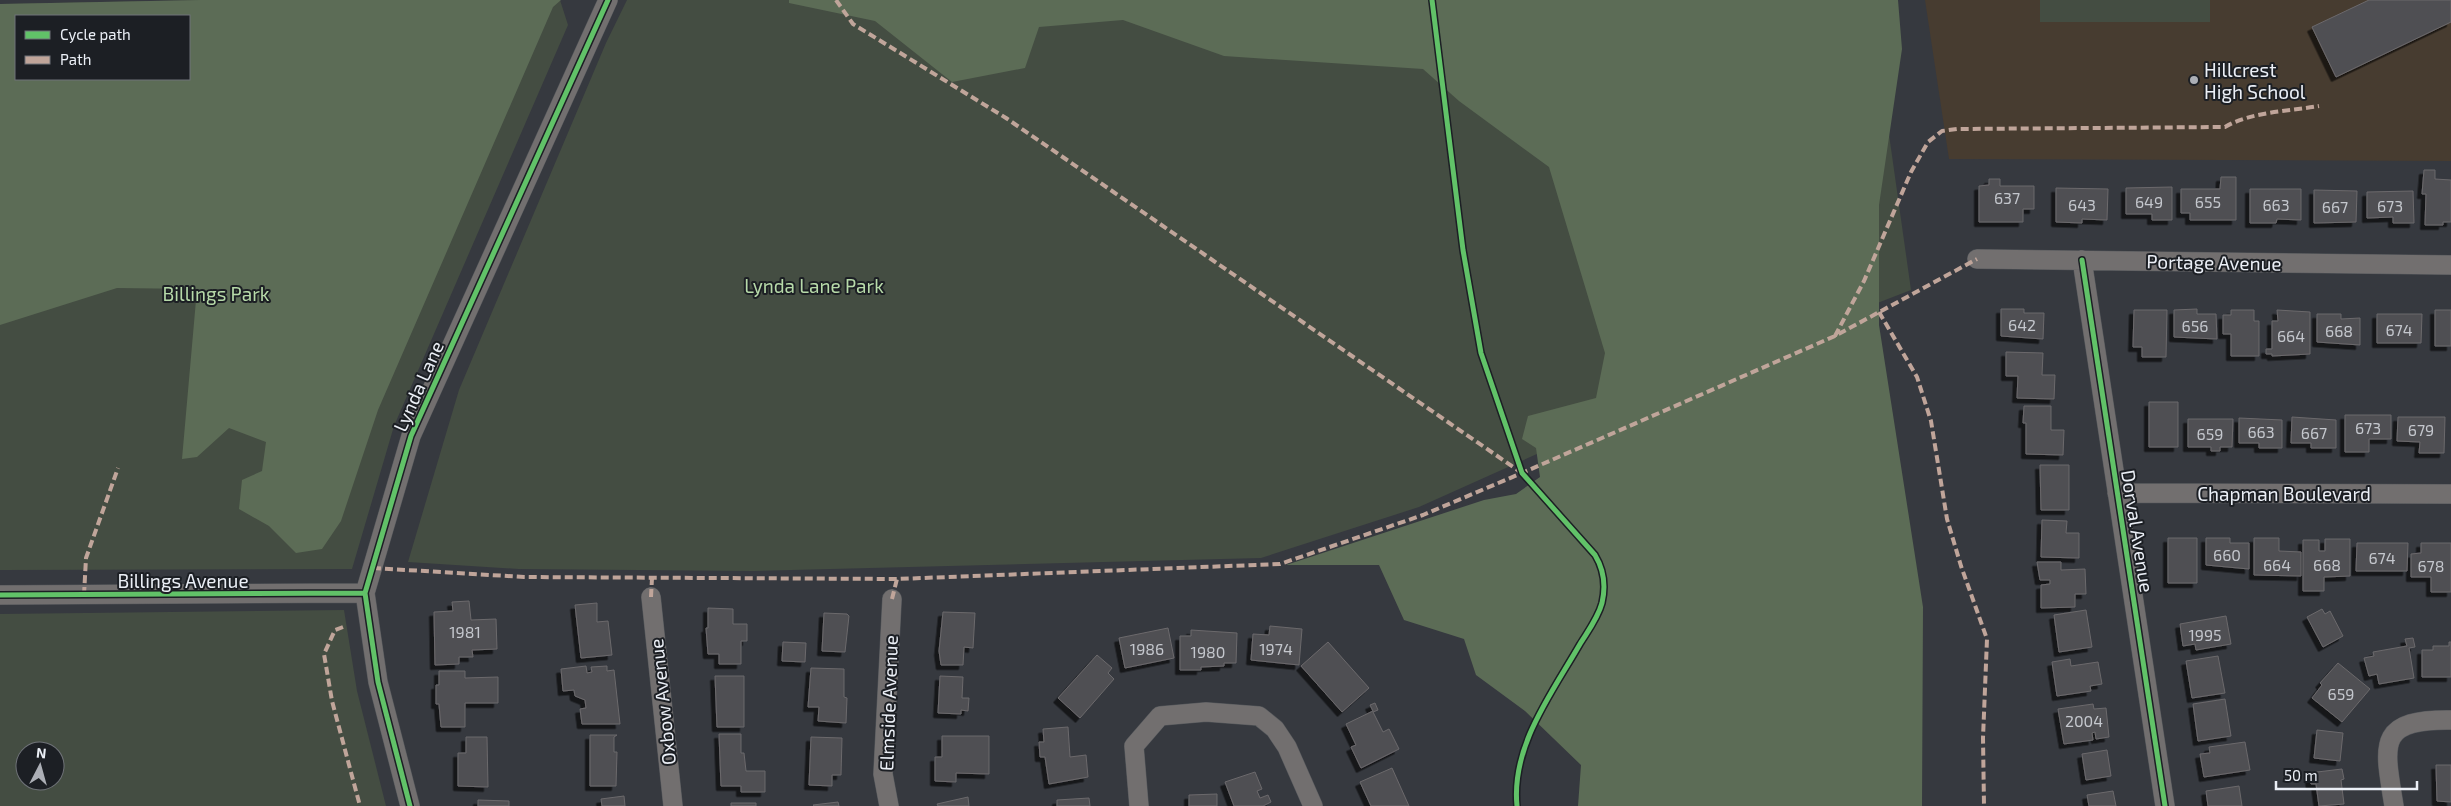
<svg xmlns="http://www.w3.org/2000/svg" width="2451" height="806" viewBox="0 0 2451 806" font-family="'Exo 2',sans-serif">
  <style>
    .education { fill: #473c30 }
    .green { fill: #444d42; fill-rule: evenodd }
    .forest { fill: #5c6c56; fill-rule: evenodd }
    .building { fill: #504f52; stroke: #6b696c; filter: url(#shadow) }
    .lines { fill: none; stroke-linecap: round; stroke-linejoin: round }
    .minor-casing { stroke: #54575b; stroke-width: 20 }
    .minor { stroke: #726f6f; stroke-width: 19 }
    .quiet { stroke: #c0a59a; stroke-width: 4; stroke-dasharray: 8 4; stroke-linecap: butt }
    .cycleway-casing { stroke: #1c1f24; stroke-width: 8 }
    .cycleway { stroke: #61c268; stroke-width: 5 }
    .poi-dot { fill: #acafb6; stroke: #1c1f24; stroke-width: 2 }
    .labels { text-anchor: middle; dominant-baseline: central; stroke-width: 4; stroke-linejoin: round; paint-order: stroke }
    .number-label { font-size: 16px; fill: #c4c7cd }
    .poi-label { font-size: 19px; fill: #ebeff6; stroke: #1c1f24; text-anchor: start }
    .street-label { font-size: 19px; fill: #ebeff6; stroke: #1c1f24 }
    .park-label { font-size: 19px; fill: #b7daa9; stroke: #1c1f24 }
  </style>
  <defs>
    <filter id="shadow"><feDropShadow dx="-4.5" dy="4.5" stdDeviation="0" flood-color="#0009"/></filter>
  </defs>
  <rect width="100%" height="100%" fill="#36393f"/>
  <path class="education" d="M 1925,0 L 2451,0 L 2451,161 L 1949,159 Z"/>
  <path class="green" d="M 200,0 L 560,0 L 568,25 L 394,426 L 352,569 L 0,570 L 0,4 ZM 16,16 L 189,16 L 189,79 L 16,79 Z
    M 627,0 L 1870,0 L 1911,290 L 1849,314 L 1419,507 L 1261,558 L 753,571 L 519,569 L 408,562 L 459,390 L 606,43 Z
    M 2040,0 L 2210,0 L 2210,22 L 2040,22 Z
    M 344,610 L 357,691 L 386,806 L 0,806 L 0,614 ZM 25,751 L 55,751 L 55,781 L 25,781 Z"/>
  <path class="forest" d="M 200,0 L 561,0 L 553,7 L 378,410 L 341,521 L 322,549 L 296,553 L 269,526 L 239,509 L 242,480 L 262,471 L 266,442 L 229,428 L 197,457 L 182,459 L 197,289 L 117,288 L 0,325 L 0,4 ZM 16,16 L 189,16 L 189,79 L 16,79 Z
    M 789,0 L 1898,0 L 1902,49 L 1879,205 L 1879,325 L 1923,607 L 1922,806 L 1578,806 L 1581,765 L 1525,711 L 1476,675 L 1464,639 L 1404,620 L 1379,565 L 1286,565 L 1484,500 L 1516,494 L 1540,477 L 1536,448 L 1522,439 L 1528,416 L 1596,398 L 1605,353 L 1549,167 L 1459,101 L 1423,69 L 1224,56 L 1123,20 L 1039,27 L 1025,68 L 952,82 L 875,21 L 789,3 Z"/>
  <path class="building" d="M 2369,0 L 2451,0 L 2451,22 L 2336,77 L 2312,27 Z
    M 2424,170 L 2435,170 L 2435,179 L 2451,180 L 2451,222 L 2443,222 L 2443,225 L 2425,225 L 2426,194 L 2422,194 Z
    M 2221,177 L 2236,177 L 2236,220 L 2190,220 L 2190,213 L 2181,213 L 2181,189 L 2220,189 Z
    M 1989,179 L 2000,179 L 2000,186 L 2034,186 L 2034,209 L 2023,209 L 2023,222 L 1979,222 L 1979,186 L 1989,185 Z
    M 2172,187 L 2172,220 L 2152,220 L 2152,214 L 2126,214 L 2126,188 Z
    M 2056,188 L 2108,189 L 2107,220 L 2082,219 L 2082,223 L 2056,222 Z
    M 2250,189 L 2301,189 L 2301,220 L 2277,219 L 2276,223 L 2250,223 Z
    M 2314,190 L 2357,191 L 2356,222 L 2314,223 Z
    M 2413,191 L 2414,223 L 2393,223 L 2393,217 L 2367,218 L 2367,192 Z
    M 2001,309 L 2024,309 L 2024,313 L 2044,313 L 2043,339 L 2001,336 Z
    M 2197,309 L 2197,314 L 2216,314 L 2217,339 L 2174,337 L 2174,310 Z
    M 2134,310 L 2167,310 L 2166,357 L 2142,357 L 2142,347 L 2133,347 Z
    M 2231,310 L 2254,310 L 2254,321 L 2259,321 L 2259,356 L 2231,356 L 2231,334 L 2223,334 L 2223,315 L 2231,315 Z
    M 2277,310 L 2310,312 L 2310,354 L 2272,356 L 2272,354 L 2266,354 L 2266,349 L 2272,349 L 2272,321 L 2278,321 Z
    M 2435,310 L 2451,310 L 2451,346 L 2435,346 Z
    M 2317,314 L 2341,314 L 2341,319 L 2360,318 L 2360,345 L 2317,342 Z
    M 2377,314 L 2422,314 L 2421,343 L 2377,343 Z
    M 2006,352 L 2043,353 L 2042,375 L 2055,375 L 2054,399 L 2017,398 L 2018,376 L 2006,376 Z
    M 2149,402 L 2178,402 L 2178,447 L 2149,447 Z
    M 2024,406 L 2051,406 L 2051,430 L 2064,430 L 2063,455 L 2026,454 L 2026,423 L 2023,423 Z
    M 2345,415 L 2391,415 L 2391,439 L 2369,439 L 2369,452 L 2345,452 Z
    M 2292,417 L 2336,420 L 2336,448 L 2311,448 L 2311,443 L 2291,443 Z
    M 2398,417 L 2445,417 L 2444,453 L 2419,453 L 2420,442 L 2397,441 Z
    M 2239,418 L 2282,420 L 2282,448 L 2259,448 L 2259,443 L 2239,443 Z
    M 2188,419 L 2233,419 L 2232,447 L 2220,447 L 2220,451 L 2211,451 L 2211,447 L 2188,447 Z
    M 2040,465 L 2069,465 L 2069,510 L 2041,510 Z
    M 2042,520 L 2067,521 L 2066,533 L 2079,533 L 2079,558 L 2041,557 Z
    M 2168,538 L 2197,538 L 2197,583 L 2168,583 Z
    M 2206,538 L 2230,538 L 2230,543 L 2249,543 L 2249,569 L 2206,565 Z
    M 2254,538 L 2279,538 L 2279,551 L 2301,552 L 2301,576 L 2254,575 Z
    M 2325,539 L 2350,539 L 2350,576 L 2324,577 L 2324,591 L 2303,591 L 2303,540 L 2319,540 L 2319,551 L 2325,551 Z
    M 2357,543 L 2408,543 L 2407,571 L 2356,571 Z
    M 2421,543 L 2451,543 L 2451,592 L 2431,592 L 2431,577 L 2411,577 L 2411,554 L 2421,553 Z
    M 2037,562 L 2061,562 L 2061,570 L 2085,569 L 2086,594 L 2075,594 L 2075,607 L 2041,608 L 2041,585 L 2050,584 L 2050,580 L 2040,580 Z
    M 469,601 L 471,620 L 496,619 L 497,649 L 472,650 L 473,657 L 459,657 L 459,664 L 435,665 L 434,612 L 453,611 L 452,602 Z
    M 597,603 L 597,622 L 608,621 L 612,655 L 581,658 L 575,605 Z
    M 708,608 L 733,609 L 733,624 L 747,624 L 747,641 L 741,641 L 741,664 L 719,664 L 719,654 L 708,654 L 706,628 L 708,628 Z
    M 2322,609 L 2325,614 L 2330,611 L 2343,636 L 2323,647 L 2307,617 Z
    M 2086,610 L 2092,647 L 2059,652 L 2054,615 Z
    M 943,612 L 975,613 L 973,648 L 964,647 L 963,665 L 941,665 L 939,651 Z
    M 824,613 L 847,614 L 849,616 L 845,652 L 822,651 Z
    M 2226,616 L 2231,644 L 2196,650 L 2195,644 L 2183,646 L 2180,624 Z
    M 1270,626 L 1302,629 L 1299,665 L 1251,660 L 1253,634 L 1269,635 Z
    M 1168,628 L 1174,658 L 1125,668 L 1119,638 Z
    M 1191,630 L 1237,633 L 1236,663 L 1224,663 L 1224,666 L 1201,667 L 1201,670 L 1180,670 L 1180,636 L 1191,636 Z
    M 2413,638 L 2415,647 L 2409,648 L 2414,678 L 2379,684 L 2377,674 L 2369,676 L 2364,658 L 2374,656 L 2373,652 L 2407,646 L 2405,639 Z
    M 783,642 L 806,643 L 805,662 L 782,661 Z
    M 1328,642 L 1369,688 L 1342,712 L 1301,666 Z
    M 2449,642 L 2451,642 L 2451,677 L 2422,677 L 2422,650 L 2433,650 L 2433,646 L 2449,646 Z
    M 1097,655 L 1112,668 L 1108,673 L 1114,679 L 1080,718 L 1058,698 Z
    M 2218,656 L 2225,693 L 2192,698 L 2186,661 Z
    M 2070,659 L 2071,666 L 2098,662 L 2102,684 L 2090,686 L 2091,691 L 2057,696 L 2052,662 Z
    M 2338,663 L 2370,689 L 2342,722 L 2312,698 L 2322,685 L 2320,683 Z
    M 586,666 L 587,673 L 592,672 L 591,667 L 607,666 L 607,671 L 614,670 L 620,724 L 582,724 L 580,709 L 586,708 L 585,700 L 575,696 L 574,690 L 563,691 L 561,669 Z
    M 811,668 L 844,669 L 844,697 L 847,698 L 846,723 L 818,721 L 819,707 L 808,707 Z
    M 439,671 L 465,671 L 465,678 L 498,677 L 498,703 L 465,703 L 465,727 L 441,727 L 439,704 L 436,704 L 436,685 L 439,685 Z
    M 715,676 L 744,676 L 744,727 L 717,727 Z
    M 940,676 L 963,677 L 962,698 L 969,698 L 968,711 L 961,710 L 961,714 L 938,713 Z
    M 2225,699 L 2231,736 L 2198,741 L 2193,704 Z
    M 1375,703 L 1378,710 L 1373,712 L 1383,732 L 1389,729 L 1399,749 L 1361,768 L 1351,747 L 1356,745 L 1346,724 L 1373,711 L 1370,705 Z
    M 2093,704 L 2094,709 L 2106,708 L 2109,737 L 2096,739 L 2095,732 L 2092,733 L 2093,740 L 2064,744 L 2058,709 Z
    M 1068,727 L 1070,757 L 1086,755 L 1088,777 L 1049,784 L 1045,757 L 1040,757 L 1039,742 L 1044,742 L 1043,729 Z
    M 2317,730 L 2343,733 L 2340,761 L 2314,758 Z
    M 719,734 L 741,734 L 741,753 L 744,753 L 746,771 L 765,771 L 765,792 L 741,792 L 741,786 L 721,786 Z
    M 590,735 L 617,735 L 614,737 L 614,752 L 617,752 L 616,786 L 590,786 Z
    M 942,736 L 989,736 L 989,774 L 956,773 L 956,782 L 935,781 L 935,757 L 942,757 Z
    M 466,737 L 487,737 L 488,787 L 458,786 L 458,753 L 466,753 Z
    M 811,737 L 842,738 L 841,775 L 832,775 L 832,786 L 809,785 Z
    M 2245,742 L 2250,770 L 2204,777 L 2200,754 L 2210,753 L 2209,747 Z
    M 2107,750 L 2111,776 L 2086,780 L 2082,754 Z
    M 2436,765 L 2451,765 L 2451,802 L 2437,801 Z
    M 1392,768 L 1409,806 L 1371,806 L 1360,782 Z
    M 2342,769 L 2344,779 L 2341,780 L 2344,804 L 2319,806 L 2316,784 L 2311,784 L 2309,773 Z
    M 1255,772 L 1262,789 L 1257,791 L 1260,798 L 1268,795 L 1271,802 L 1263,806 L 1234,806 L 1225,782 Z
    M 2239,786 L 2242,806 L 2208,806 L 2206,791 Z
    M 2113,791 L 2116,806 L 2089,806 L 2087,795 Z
    M 1217,794 L 1217,806 L 1189,806 L 1189,795 Z
    M 624,796 L 625,806 L 602,806 L 601,799 Z
    M 968,797 L 969,806 L 938,806 L 937,804 Z
    M 1089,798 L 1090,806 L 1057,806 L 1057,800 Z
    M 478,800 L 509,801 L 509,806 L 478,806 Z
    M 838,802 L 839,806 L 814,806 L 813,805 Z
    M 731,803 L 756,803 L 756,806 L 731,806 Z"/>
  <g class="lines">
    <g class="minor-casing">
      <path id="minor" d="M 1977,259 L 2451,265
        M 2082,260 L 2165,806
        M 2117,493 L 2451,494
        M 0,595 L 365,593
        M 651,597 L 673,806
        M 410,806 L 378,682 L 365,593 L 411,436 L 608,0
        M 889,806 L 883,774 L 892,599
        M 1139,806 L 1134,746 L 1160,716 L 1206,712 L 1259,716 L 1275,729 L 1287,747 L 1313,806
        M 2394,806 C 2384,744 2376,719 2451,720"/>
    </g>
    <use href="#minor" class="minor"/>
    <path class="quiet" d="M 836,0 L 853,24 L 1006,118 L 1522,473
      M 1879,312 L 1917,377 L 1931,421 L 1947,519 L 1961,566 L 1987,639 L 1983,738 L 1984,806
      M 1835,336 L 1864,281 L 1911,172 L 1928,142 L 1942,131 L 1957,129 L 2225,127 C 2250,112 2290,111 2319,106
      M 373,568 L 524,577 L 897,579 L 1280,564 L 1423,515 L 1522,473 L 1835,336 L 1977,259
      M 84,595 L 86,558 L 118,468
      M 651,597 L 652,578
      M 892,599 L 897,579
      M 343,627 L 335,630 L 324,654 L 332,701 L 360,806"/>
    <g class="cycleway-casing">
      <path id="cycleway" d="M 1432,0 L 1463,250 L 1481,353 L 1522,473 L 1595,555 C 1604,570 1606,586 1602,603 C 1598,618 1588,631 1580,644 C 1552,693 1511,746 1517,806
        M 2082,260 L 2165,806
        M 0,595 L 365,593
        M 410,806 L 378,682 L 365,593 L 411,436 L 608,0"/>
    </g>
    <use href="#cycleway" class="cycleway"/>
  </g>
  <circle class="poi-dot" cx="2194" cy="80" r="5"/>
  <g class="labels">
    <g class="number-label">
      <text x="2007" y="197">637</text>
      <text x="2149" y="201">649</text>
      <text x="2208" y="201">655</text>
      <text x="2082" y="204">643</text>
      <text x="2276" y="204">663</text>
      <text x="2390" y="205">673</text>
      <text x="2335" y="206">667</text>
      <text x="2022" y="324">642</text>
      <text x="2195" y="325">656</text>
      <text x="2399" y="329">674</text>
      <text x="2339" y="330">668</text>
      <text x="2291" y="335">664</text>
      <text x="2368" y="427">673</text>
      <text x="2421" y="429">679</text>
      <text x="2261" y="431">663</text>
      <text x="2314" y="432">667</text>
      <text x="2210" y="433">659</text>
      <text x="2227" y="554">660</text>
      <text x="2382" y="557">674</text>
      <text x="2277" y="564">664</text>
      <text x="2327" y="564">668</text>
      <text x="2431" y="565">678</text>
      <text x="465" y="631">1981</text>
      <text x="2205" y="634">1995</text>
      <text x="1147" y="648">1986</text>
      <text x="1276" y="648">1974</text>
      <text x="1208" y="651">1980</text>
      <text x="2341" y="693">659</text>
      <text x="2084" y="720">2004</text>
    </g>
    <g class="poi-label">
      <text x="2204" y="69">Hillcrest<tspan x="2204" dy="22">High School</tspan></text>
    </g>
    <g class="street-label">
      <text transform="translate(2214 262) rotate(1)">Portage Avenue</text>
      <text transform="translate(418 386) rotate(-66)">Lynda Lane</text>
      <text x="2284" y="493">Chapman Boulevard</text>
      <text transform="translate(2138 531) rotate(81)">Dorval Avenue</text>
      <text x="183" y="580">Billings Avenue</text>
      <text transform="translate(662 702) rotate(-96)">Oxbow Avenue</text>
      <text transform="translate(888 703) rotate(-88)">Elmside Avenue</text>
    </g>
    <g class="park-label">
      <text x="814" y="285">Lynda Lane Park</text>
      <text x="216" y="293">Billings Park</text>
    </g>
  </g>
  <rect x="15" y="15" width="175" height="65" fill="#1c1f24" stroke="#6f7278"/>
  <rect x="25" y="31" width="25" height="8" fill="#61c268" stroke="#6f7278"/>
  <text x="60" y="40" font-size="15" fill="#ebeff6">Cycle path</text>
  <rect x="25" y="56" width="25" height="8" fill="#c0a59a" stroke="#6f7278"/>
  <text x="60" y="65" font-size="15" fill="#ebeff6">Path</text>
  <g transform="translate(40 766) rotate(6)"><circle r="24" fill="#1c1f24" stroke="#6f7278"/>
  <path d="M0-4L9 19L0 12L-9 19Z" fill="#acafb6"/>
  <text y="-8" font-size="14" font-weight="bold" text-anchor="middle" fill="#ebeff6">N</text>
  </g>
  <path d="M2276 781v8h141v-8" fill="none" stroke="#ebeff6" stroke-width="2.5"/>
  <text x="2284" y="781" font-size="15" fill="#ebeff6" stroke="#1c1f24" stroke-width="4" paint-order="stroke">50 m</text>
</svg>
